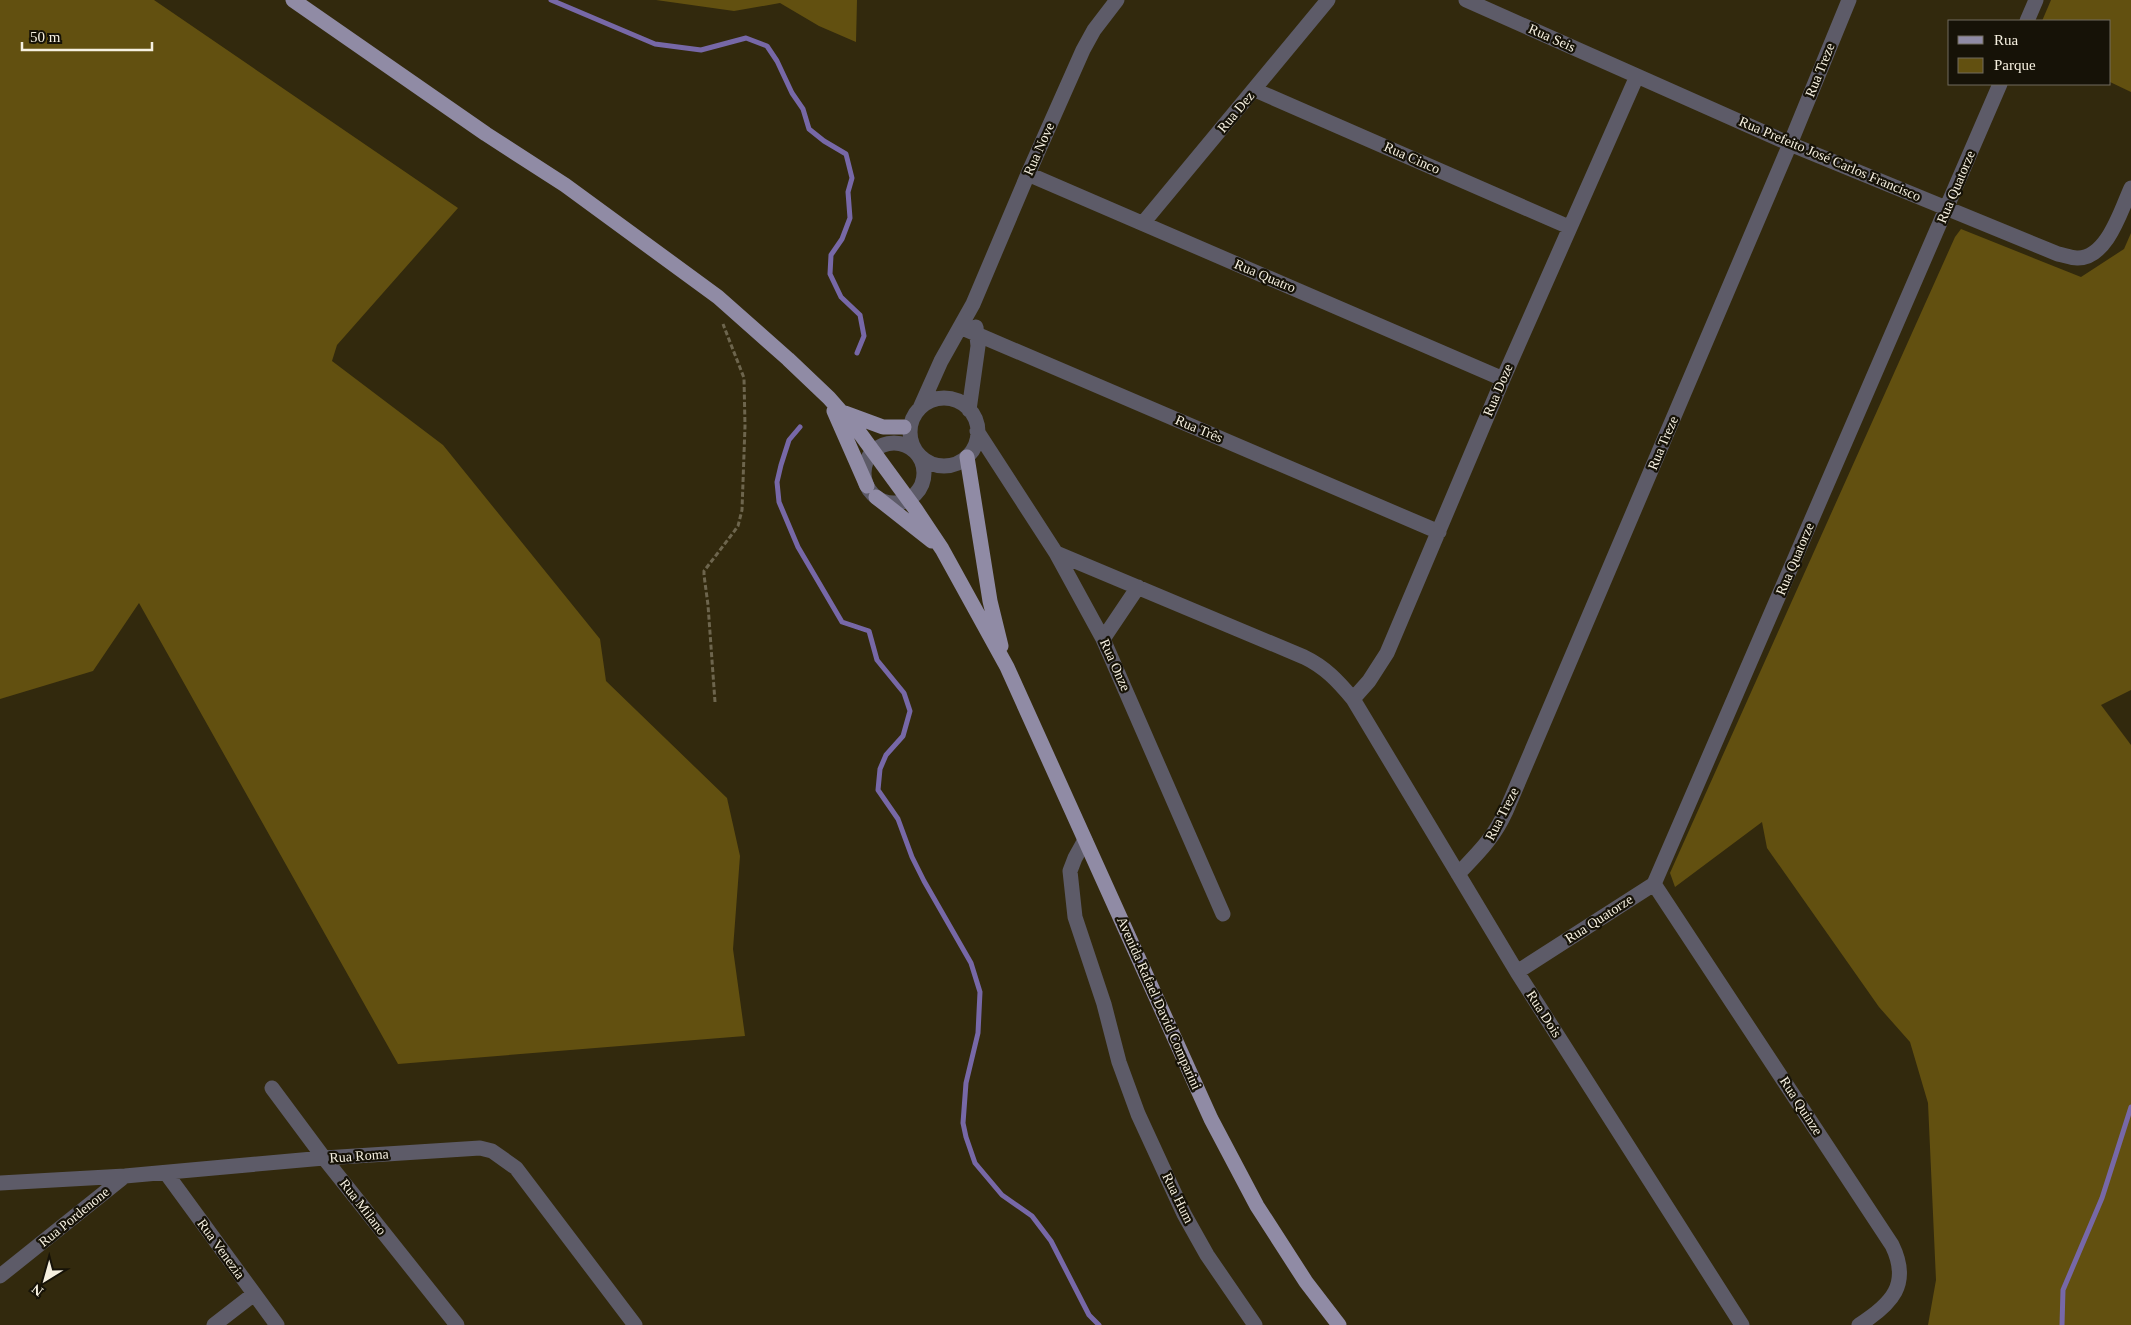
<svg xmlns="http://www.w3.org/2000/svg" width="2131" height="1325" viewBox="0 0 2131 1325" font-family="Georgia,serif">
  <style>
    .green { fill: #625010 }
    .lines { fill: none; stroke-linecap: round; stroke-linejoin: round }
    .stream { stroke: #7768a7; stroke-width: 5 }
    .path { stroke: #6d654d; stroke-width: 3; stroke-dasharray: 5 2.5; stroke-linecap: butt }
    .minor { stroke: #5d5b68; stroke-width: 15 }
    .major { stroke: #908ba5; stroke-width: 15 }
    .labels { text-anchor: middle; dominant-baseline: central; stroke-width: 4.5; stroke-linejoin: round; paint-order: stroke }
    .street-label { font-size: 14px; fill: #f6f0e0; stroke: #161207 }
  </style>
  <rect width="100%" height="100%" fill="#32290d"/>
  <path class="green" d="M 0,0 L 154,0 L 458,208 L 337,345 L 332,361 L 443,445 L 600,639 L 606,681 L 727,798 L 740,856 L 733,949 L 745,1036 L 398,1064 L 139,603 L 93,671 L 0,699 Z
    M 656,0 L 857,0 L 856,42 L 819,26 L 780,3 L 734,11 Z
    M 2051,0 L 2131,0 L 2131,92 L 2110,82 L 2110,21 L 2042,21 Z
    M 1961,229 L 2081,277 L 2124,249 L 2131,233 L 2131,690 L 2101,705 L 2131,745 L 2131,1325 L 1928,1325 L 1936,1280 L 1928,1103 L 1910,1042 L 1879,1007 L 1767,848 L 1762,822 L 1675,887 L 1670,873 L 1955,237 Z"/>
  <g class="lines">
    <path class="stream" d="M 551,0 L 655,44 L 701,50 L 746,38 L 767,46 L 777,61 L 792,93 L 803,109 L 809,129 L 824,141 L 846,154 L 852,178 L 848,192 L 850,218 L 842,239 L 831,255 L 830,274 L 841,297 L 860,315 L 864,336 L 857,353
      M 800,427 L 789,440 L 781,465 L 777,482 L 779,502 L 798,547 L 842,622 L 869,631 L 877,660 L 904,693 L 910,711 L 903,736 L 886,755 L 880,769 L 878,790 L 898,819 L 912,857 L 924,881 L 971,963 L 980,992 L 978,1033 L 966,1083 L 963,1123 L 966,1137 L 975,1163 L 1002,1195 L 1032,1216 L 1051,1241 L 1089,1315 L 1099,1325
      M 2062,1325 L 2063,1290 L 2102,1198 L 2131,1107"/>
    <path class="path" d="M 715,702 L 708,605 L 704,575 L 704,571 L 733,533 L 738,526 L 742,510 L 745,426 L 744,378 L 723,324"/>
    <path class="minor" d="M 1466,0 L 1790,144 L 2058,254 C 2064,255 2071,258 2077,258 C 2107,259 2121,210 2131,188
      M 2027,21 L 2036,0
      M 1255,90 L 1569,227
      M 1028,174 L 1503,379
      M 1143,223 L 1328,0
      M 960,327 L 1439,532
      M910 432a34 34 0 1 1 68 0a34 34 0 1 1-68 0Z
      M 920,408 L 941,361 L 973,304 L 1028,174 L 1083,50 L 1094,30 L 1117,0
      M 969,410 L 978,346 L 976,327
      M 977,431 L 1056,553 L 1103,639 L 1223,914
      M864 473a30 30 0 1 1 60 0a30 30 0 1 1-60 0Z
      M 1056,553 L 1304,657 C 1325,667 1338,681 1353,699 L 1517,972 L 1742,1325
      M 1103,639 L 1138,587
      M 1353,699 L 1369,681 L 1387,653 L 1503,379 L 1637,76
      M 1085,840 L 1075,858 L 1070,871 L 1075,917 L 1104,1004 L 1119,1062 L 1138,1114 L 1184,1214 L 1207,1255 L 1255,1325
      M 1458,874 C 1479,852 1493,839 1506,811 L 1790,144 L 1849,0
      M 1654,884 L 1892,1245 C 1911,1284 1892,1304 1859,1325
      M 1517,972 L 1654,884 L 2000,84
      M 272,1088 L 324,1158 L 457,1325
      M 166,1173 L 277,1325
      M 0,1183 L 125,1176 L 324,1158 L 480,1148 L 492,1151 L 516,1168 L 635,1325
      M 0,1276 L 125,1176
      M 214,1325 L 254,1294"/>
    <path class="major" d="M 293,0 L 486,134 L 565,185 L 718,297 L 788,359 L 829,398 L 859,432 L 916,510 L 942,549 L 1007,667 L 1211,1119 L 1257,1206 L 1306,1282 L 1339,1325
      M 834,411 L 867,486
      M 845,413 L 883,427 L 904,427
      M 967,457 L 990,601 L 1001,646
      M 876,497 L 932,541"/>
  </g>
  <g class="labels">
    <g class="street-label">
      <text transform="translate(1552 38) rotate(24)">Rua Seis</text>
      <text transform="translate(1820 70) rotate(-68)">Rua Treze</text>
      <text transform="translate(1236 112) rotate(-50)">Rua Dez</text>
      <text transform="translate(1039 149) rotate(-66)">Rua Nove</text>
      <text transform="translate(1412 158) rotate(24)">Rua Cinco</text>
      <text transform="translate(1830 159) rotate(23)">Rua Prefeito José Carlos Francisco</text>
      <text transform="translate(1956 187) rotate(-67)">Rua Quatorze</text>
      <text transform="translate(1265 276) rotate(23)">Rua Quatro</text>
      <text transform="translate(1498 390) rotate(-67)">Rua Doze</text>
      <text transform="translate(1199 429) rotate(23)">Rua Três</text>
      <text transform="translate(1663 443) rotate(-67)">Rua Treze</text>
      <text transform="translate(1795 559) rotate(-67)">Rua Quatorze</text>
      <text transform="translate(1115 665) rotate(66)">Rua Onze</text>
      <text transform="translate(1502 814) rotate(-63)">Rua Treze</text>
      <text transform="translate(1599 919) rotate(-33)">Rua Quatorze</text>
      <text transform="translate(1159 1003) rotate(66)">Avenida Rafael David Comparini</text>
      <text transform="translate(1544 1014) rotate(57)">Rua Dois</text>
      <text transform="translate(1801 1106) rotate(57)">Rua Quinze</text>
      <text transform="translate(359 1156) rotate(-4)">Rua Roma</text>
      <text transform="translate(1178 1198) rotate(64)">Rua Hum</text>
      <text transform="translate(363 1207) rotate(52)">Rua Milano</text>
      <text transform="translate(74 1217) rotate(-39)">Rua Pordenone</text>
      <text transform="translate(221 1249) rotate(54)">Rua Venezia</text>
    </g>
  </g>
  <rect x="1948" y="20" width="162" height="65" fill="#161207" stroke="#706b5e"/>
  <rect x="1958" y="36" width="25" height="8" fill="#908ba5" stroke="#706b5e"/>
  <text x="1994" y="45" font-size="15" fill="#f6f0e0">Rua</text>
  <rect x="1958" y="58" width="25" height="15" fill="#625010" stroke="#706b5e"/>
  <text x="1994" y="70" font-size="15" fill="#f6f0e0">Parque</text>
  <g transform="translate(45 1280) rotate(217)" stroke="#161207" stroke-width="4" paint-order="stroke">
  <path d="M0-4L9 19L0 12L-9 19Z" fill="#f6f0e0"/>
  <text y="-8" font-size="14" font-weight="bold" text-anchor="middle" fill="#f6f0e0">N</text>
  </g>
  <path d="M22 42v8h130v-8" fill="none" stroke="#f6f0e0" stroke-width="2.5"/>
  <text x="30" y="42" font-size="15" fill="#f6f0e0" stroke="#161207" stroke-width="4" paint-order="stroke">50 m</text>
</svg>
